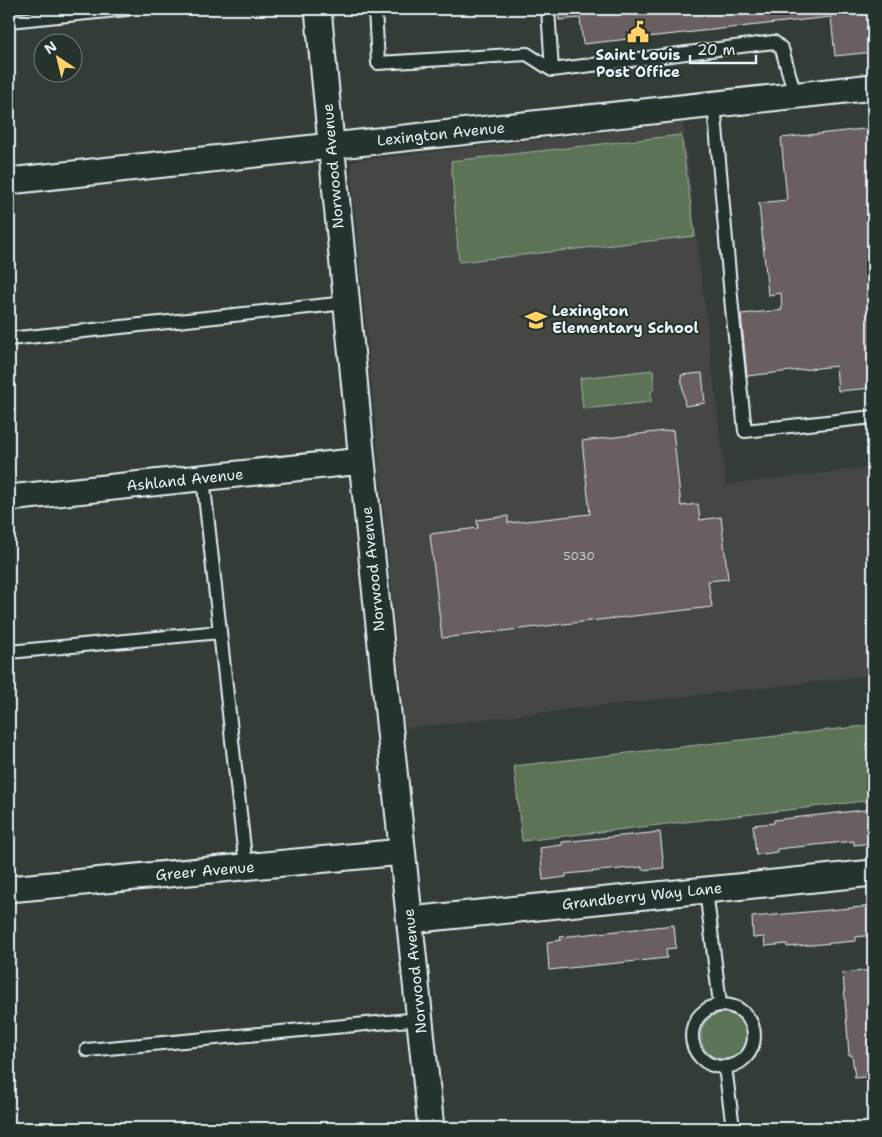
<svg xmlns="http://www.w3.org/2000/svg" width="882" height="1137" viewBox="0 0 882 1137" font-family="'Shantell Sans',sans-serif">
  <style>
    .built { fill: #444644 }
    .green { fill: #5d7357; stroke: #a2b2a8 }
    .building { fill: #6b5f61; stroke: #e8f1f8 }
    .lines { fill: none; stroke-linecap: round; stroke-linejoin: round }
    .service-casing { stroke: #e8f1f8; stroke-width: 16 }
    .minor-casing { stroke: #e8f1f8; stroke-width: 29 }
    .service { stroke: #26332d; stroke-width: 12 }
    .minor { stroke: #26332d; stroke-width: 25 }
    .labels { text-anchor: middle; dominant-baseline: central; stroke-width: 4; stroke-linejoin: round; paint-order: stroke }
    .number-label { font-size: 12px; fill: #c9ccd2 }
    .poi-label { font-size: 15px; font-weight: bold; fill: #e8f1f8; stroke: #26332d }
    .street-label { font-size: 15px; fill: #e8f1f8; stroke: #26332d }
  </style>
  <rect width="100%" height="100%" fill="#343c37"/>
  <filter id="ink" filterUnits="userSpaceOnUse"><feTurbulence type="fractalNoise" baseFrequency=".02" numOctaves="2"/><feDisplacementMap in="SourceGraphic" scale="10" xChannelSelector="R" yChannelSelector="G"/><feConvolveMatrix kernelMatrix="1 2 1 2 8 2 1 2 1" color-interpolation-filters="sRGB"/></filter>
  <g filter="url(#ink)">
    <path class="built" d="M 683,123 L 726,485 L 873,467 L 873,675 L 405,728 L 351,172 L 352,163 L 360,160 Z"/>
    <path class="green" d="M 681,135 L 695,236 L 459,262 L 451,161 Z
      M 653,370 L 654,388 L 651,392 L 651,402 L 583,409 L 580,378 Z
      M 873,725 L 873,800 L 522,841 L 514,766 Z
      M701 1036a23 23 0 1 1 46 0a23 23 0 1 1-46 0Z"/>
    <path class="building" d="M 558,9 L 873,9 L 873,52 L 835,56 L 831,17 L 583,44 L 580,18 L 559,20 Z
      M 873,128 L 873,388 L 838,391 L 836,366 L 747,376 L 741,314 L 782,310 L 781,293 L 768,295 L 759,203 L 787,200 L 781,138 Z
      M 702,373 L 705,403 L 685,406 L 681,375 Z
      M 673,430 L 681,506 L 698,504 L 700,520 L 721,517 L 728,579 L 708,581 L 712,607 L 442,638 L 430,534 L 478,528 L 477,520 L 508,516 L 508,523 L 590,514 L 582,441 Z
      M 873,809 L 873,843 L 854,845 L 854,841 L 777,849 L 777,852 L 756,855 L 753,825 L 774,823 L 774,820 Z
      M 660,832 L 664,868 L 642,870 L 642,867 L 566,874 L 566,877 L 543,880 L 540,848 L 562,845 L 562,842 Z
      M 873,906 L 873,935 L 856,937 L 856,941 L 787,947 L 787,944 L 765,946 L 764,937 L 753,938 L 752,917 Z
      M 674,925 L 676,948 L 666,949 L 667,958 L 549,970 L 547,942 L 561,940 L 560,937 Z
      M 873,970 L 873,1076 L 855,1078 L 852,1055 L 849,1055 L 843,973 Z"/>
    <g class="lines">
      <g class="service-casing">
        <path id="service" d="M 375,9 L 378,63 L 527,54 L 552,70 L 774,42 L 782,49 L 795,95
          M 548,9 L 552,70
          M 9,21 L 127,9
          M 714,104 L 732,308 L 745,431 L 873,417
          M 9,339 L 346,303
          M 203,478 L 246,867
          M 9,652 L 220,632
          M 706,890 L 720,1004
          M692 1036a31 31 0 1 1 62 0a31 31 0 1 1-62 0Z
          M 87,1050 L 420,1019
          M 725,1067 L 733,1128"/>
      </g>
      <g class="minor-casing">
        <path id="minor" d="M 318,9 L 362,461 L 431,1128
          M 9,181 L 873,87
          M 9,498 L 362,461
          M 9,889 L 402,852
          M 410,920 L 873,873"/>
      </g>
      <use href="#service" class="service"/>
      <use href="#minor" class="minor"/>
    </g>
  </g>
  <defs>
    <g id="civic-bare" transform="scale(1.725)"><path d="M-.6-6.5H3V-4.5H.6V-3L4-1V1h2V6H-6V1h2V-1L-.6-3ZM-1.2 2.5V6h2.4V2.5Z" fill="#ffd166" stroke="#26332d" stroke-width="2.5" paint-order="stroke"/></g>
    <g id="school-bare" transform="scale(1.725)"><path d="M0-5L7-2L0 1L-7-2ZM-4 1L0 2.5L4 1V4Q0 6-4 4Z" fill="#ffd166" stroke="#26332d" stroke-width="2.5" paint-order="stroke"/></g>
  </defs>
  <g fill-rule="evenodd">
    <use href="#civic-bare" x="638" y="32"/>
    <use href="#school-bare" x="536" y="320"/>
  </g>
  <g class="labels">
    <g class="number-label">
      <text x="579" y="556">5030</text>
    </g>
    <g class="poi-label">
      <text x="638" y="55">Saint Louis<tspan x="638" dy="17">Post Office</tspan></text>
      <text x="552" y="311" text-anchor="start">Lexington<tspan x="552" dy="17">Elementary School</tspan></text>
    </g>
    <g class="street-label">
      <text transform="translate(441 134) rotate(-6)">Lexington Avenue</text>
      <text transform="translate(333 166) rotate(-95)">Norwood Avenue</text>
      <text transform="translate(185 480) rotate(-6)">Ashland Avenue</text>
      <text transform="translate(373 569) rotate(-96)">Norwood Avenue</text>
      <text transform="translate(205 871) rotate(-5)">Greer Avenue</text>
      <text transform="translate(642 896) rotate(-6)">Grandberry Way Lane</text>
      <text transform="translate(415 971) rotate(-96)">Norwood Avenue</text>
    </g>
  </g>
  <rect width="882" height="1137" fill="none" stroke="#26332d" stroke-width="30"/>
  <rect x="15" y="15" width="852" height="1107" fill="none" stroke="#e8f1f8" stroke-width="2" filter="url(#ink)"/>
  <g transform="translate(58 58) rotate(325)"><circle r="24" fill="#26332d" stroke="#747f7e"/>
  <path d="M0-4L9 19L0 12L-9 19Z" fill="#ffd166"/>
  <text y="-8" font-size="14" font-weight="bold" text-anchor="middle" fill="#e8f1f8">N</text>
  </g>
  <path d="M690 55v8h66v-8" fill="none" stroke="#e8f1f8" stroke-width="2.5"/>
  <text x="697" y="55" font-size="15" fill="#e8f1f8" stroke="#26332d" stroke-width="4" paint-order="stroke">20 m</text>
</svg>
